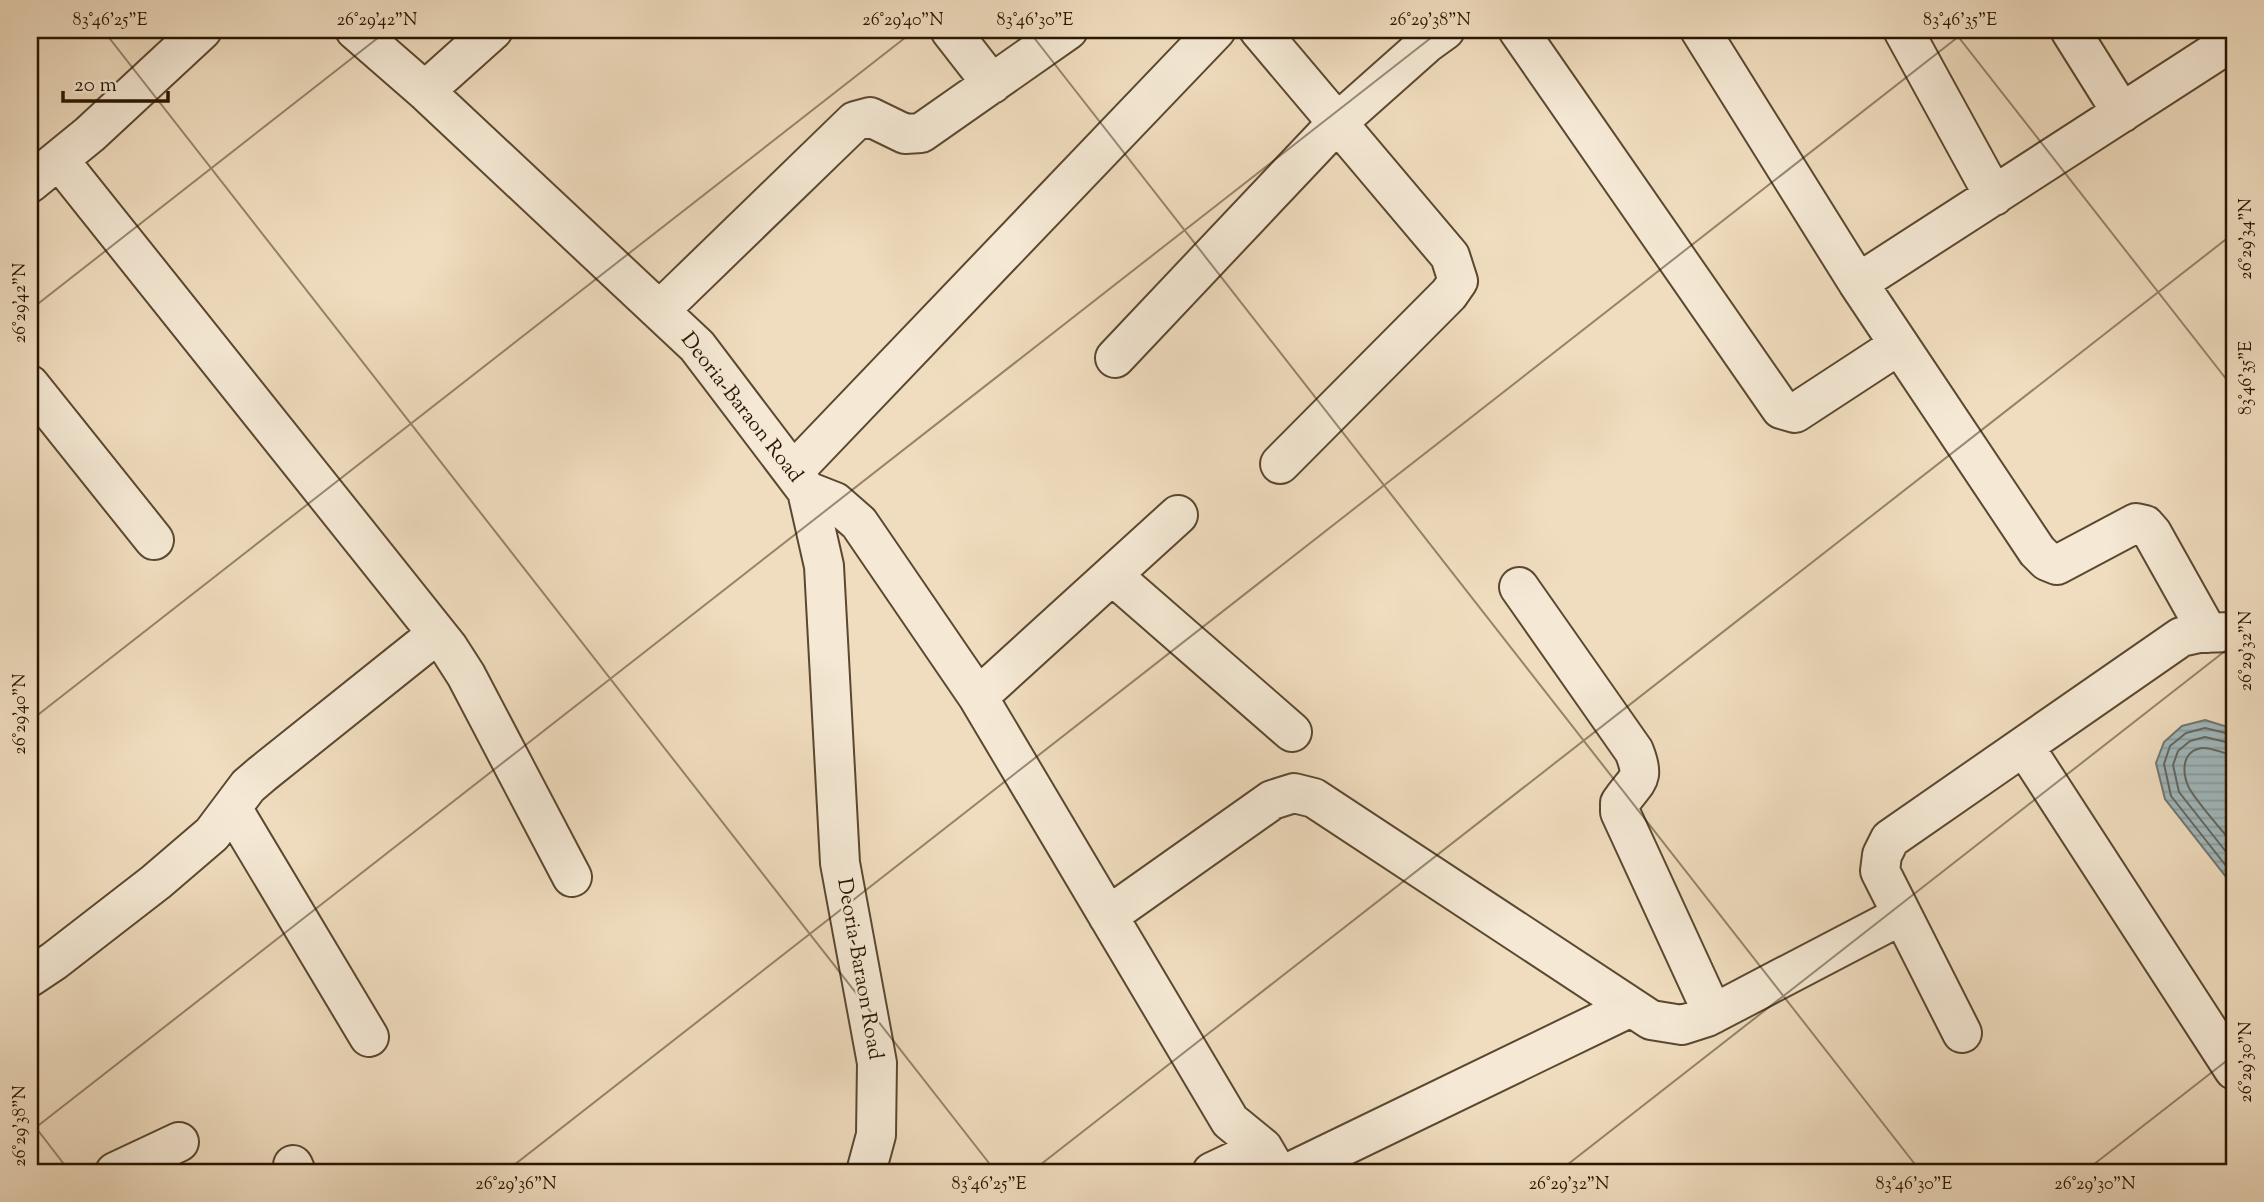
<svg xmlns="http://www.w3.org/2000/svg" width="2264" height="1202" viewBox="0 0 2264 1202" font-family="'Sorts Mill Goudy',serif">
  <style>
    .water { fill: url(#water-rules); stroke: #707771; stroke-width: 2 }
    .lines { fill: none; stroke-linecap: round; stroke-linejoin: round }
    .shore { stroke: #64675e; stroke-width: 2 }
    .minor-casing { stroke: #5b4830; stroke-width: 42 }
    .minor { stroke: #f5e9d5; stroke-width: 38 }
    .ticks { fill: none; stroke: #291600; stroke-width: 2; stroke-opacity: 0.45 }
    .labels { text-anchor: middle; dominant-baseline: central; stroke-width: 5; stroke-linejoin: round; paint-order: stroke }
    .street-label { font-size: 21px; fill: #291600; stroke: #f5e9d5 }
    .neatline { fill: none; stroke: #291600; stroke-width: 2.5 }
    .ticks-label { font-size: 18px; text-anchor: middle; fill: #291600 }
  </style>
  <defs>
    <pattern id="water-rules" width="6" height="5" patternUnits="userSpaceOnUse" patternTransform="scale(1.75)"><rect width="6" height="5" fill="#a0b8bd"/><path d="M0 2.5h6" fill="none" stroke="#8a9da1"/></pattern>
  </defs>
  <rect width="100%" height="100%" fill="#f0ddbf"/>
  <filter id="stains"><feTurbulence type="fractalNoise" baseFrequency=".00286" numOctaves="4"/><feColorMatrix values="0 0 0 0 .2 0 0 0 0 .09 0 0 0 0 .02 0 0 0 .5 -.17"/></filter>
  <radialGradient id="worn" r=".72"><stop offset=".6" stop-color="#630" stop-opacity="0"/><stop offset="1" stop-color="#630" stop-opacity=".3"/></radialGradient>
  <path class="water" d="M 2205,720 L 2234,729 L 2234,887 L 2165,799 L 2156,763 L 2164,742 L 2182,726 Z"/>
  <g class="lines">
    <path class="shore" d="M 2234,735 L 2205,728 L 2186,733 L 2170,746 L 2164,764 L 2171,796 L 2234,876
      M 2234,744 L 2205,737 L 2190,741 L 2178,751 L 2173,765 L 2179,792 L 2234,862
      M 2234,755 C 2223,754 2212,747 2202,748 C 2181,751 2182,773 2189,788 C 2199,805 2221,829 2234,845"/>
    <g class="minor-casing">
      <path id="minor" d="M 355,30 L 425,91 L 697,346 L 807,491 L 824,566 L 840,863 L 877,1063 L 876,1135 L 866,1172
        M 950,30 L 992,84
        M 1259,30 L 1450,256 L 1458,281 L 1449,294 L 1280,464
        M 1518,30 L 1781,409 L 1795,413 L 1899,345
        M 1700,30 L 1858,283 L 2037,551 L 2047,561 L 2057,565 L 2136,523 L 2145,525 L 2152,533 L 2208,633
        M 1903,30 L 1994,196
        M 2070,30 L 2122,113
        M 425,91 L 493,30
        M 59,160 L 448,647 L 466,675 L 572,877
        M 30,183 L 90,134 L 202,30
        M 1858,283 L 2234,40
        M 660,310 L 855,121 L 870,117 L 905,134 L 921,133 L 1068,30
        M 1115,358 L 1337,123 L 1427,43 L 1445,30
        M 30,385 L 154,540
        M 793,472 L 1216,30
        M 807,491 L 835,502 L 859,523 L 978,697 L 1230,1121 L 1263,1148 L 1277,1172
        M 1112,575 L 1292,732
        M 1519,587 L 1634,751 C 1646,781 1636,779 1620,803 L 1620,812 L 1713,1014
        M 978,697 L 1178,515
        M 2024,746 L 2234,1070
        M 232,808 L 369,1037
        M 1108,916 L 1272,800 L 1294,793 L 1314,798 L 1651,1020 L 1682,1025 L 1707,1017 L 1902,915
        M 30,977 L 54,961 L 156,882 L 212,834 L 248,786 L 262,774 L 437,634
        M 1962,1033 L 1880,871 L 1882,855 L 1890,839 L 2181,637 L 2199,633 L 2232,632
        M 293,1165 L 296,1172
        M 115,1172 L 179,1142
        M 1212,1172 L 1263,1148
        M 1290,1172 L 1631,1007"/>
    </g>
    <use href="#minor" class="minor"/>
  </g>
  <path class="ticks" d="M 103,30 L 996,1172M 1028,30 L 1921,1172M 1953,30 L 2234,389M 30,310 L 388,30M 30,721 L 915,30M 30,1120 L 70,1172M 30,1132 L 1441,30M 505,1172 L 1967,30M 1031,1172 L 2234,233M 1558,1172 L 2234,644M 2084,1172 L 2234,1055"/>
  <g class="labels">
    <g class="street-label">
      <text transform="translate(741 408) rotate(52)">Deoria-Baraon Road</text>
      <text transform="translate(859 969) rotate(80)">Deoria-Baraon Road</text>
    </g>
  </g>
  <rect width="2264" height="1202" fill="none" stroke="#f0ddbf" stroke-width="77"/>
  <path d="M63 91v10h105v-10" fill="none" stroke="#291600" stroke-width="3.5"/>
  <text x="74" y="91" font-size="21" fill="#291600" stroke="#f5e9d5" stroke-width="5" paint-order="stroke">20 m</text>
  <rect x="38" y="38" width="2188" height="1126" class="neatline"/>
  <g class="ticks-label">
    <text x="110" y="25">83°46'25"E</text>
    <text x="377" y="25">26°29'42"N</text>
    <text x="903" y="25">26°29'40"N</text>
    <text x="1035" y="25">83°46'30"E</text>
    <text x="1430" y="25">26°29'38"N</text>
    <text x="1960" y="25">83°46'35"E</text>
    <text transform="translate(2245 239) rotate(-90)" y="6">26°29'34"N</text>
    <text transform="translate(19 303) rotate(-90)" y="6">26°29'42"N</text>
    <text transform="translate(2245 378) rotate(-90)" y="6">83°46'35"E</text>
    <text transform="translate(2245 651) rotate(-90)" y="6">26°29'32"N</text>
    <text transform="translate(19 714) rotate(-90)" y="6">26°29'40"N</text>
    <text transform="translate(2245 1062) rotate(-90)" y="6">26°29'30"N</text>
    <text transform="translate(19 1126) rotate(-90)" y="6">26°29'38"N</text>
    <text x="516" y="1189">26°29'36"N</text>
    <text x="989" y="1189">83°46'25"E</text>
    <text x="1569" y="1189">26°29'32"N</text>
    <text x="1914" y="1189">83°46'30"E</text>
    <text x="2095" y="1189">26°29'30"N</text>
  </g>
  <rect width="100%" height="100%" filter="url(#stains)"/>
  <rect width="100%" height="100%" fill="url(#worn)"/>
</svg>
